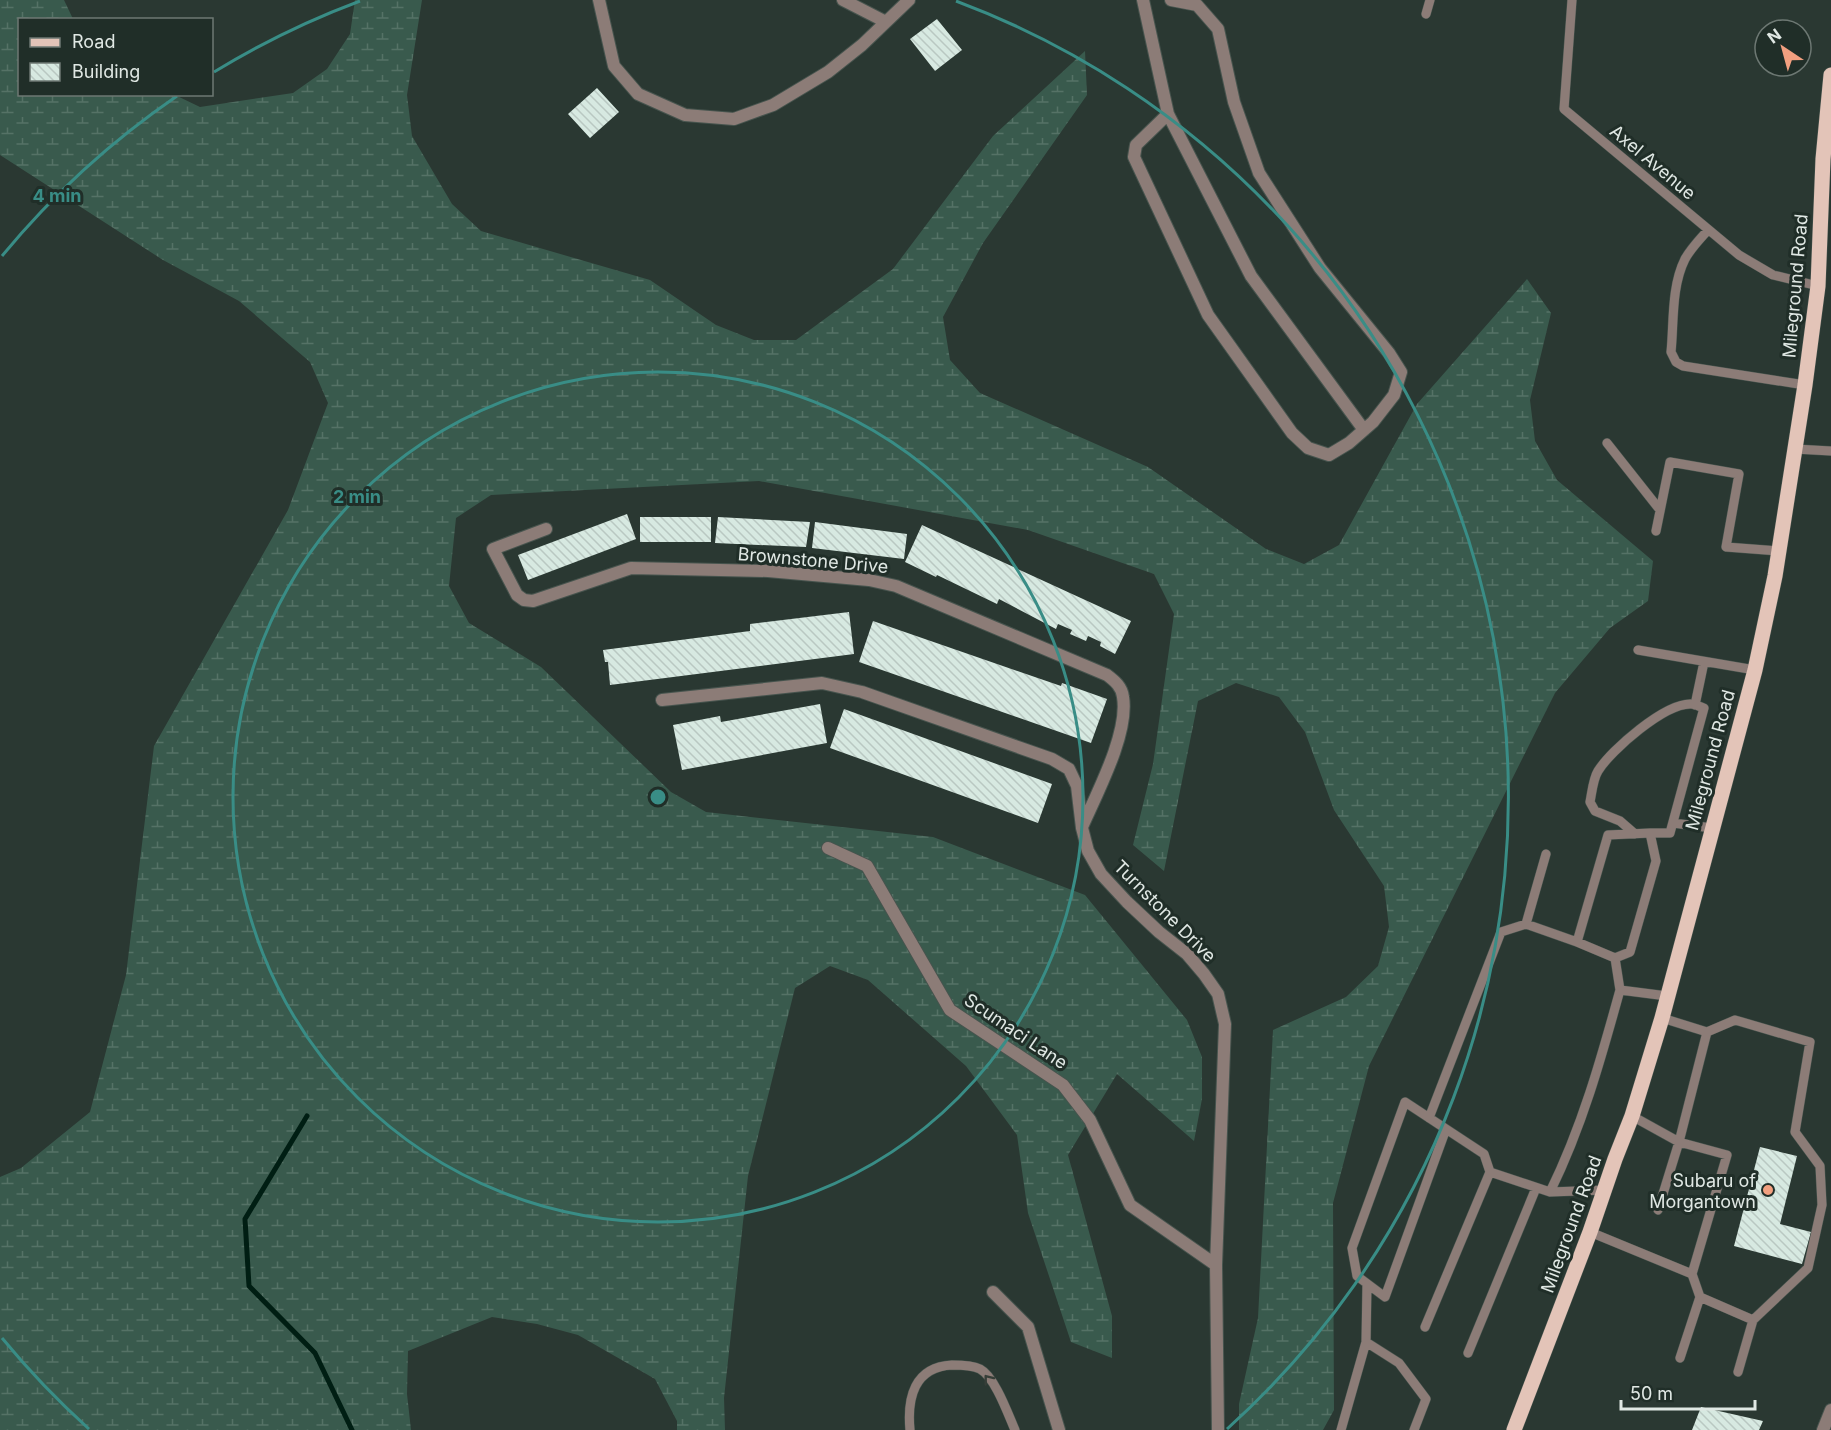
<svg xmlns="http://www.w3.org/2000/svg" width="1831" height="1430" viewBox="0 0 1831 1430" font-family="Inter,sans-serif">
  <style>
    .wetland { fill: url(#wetland-marsh) }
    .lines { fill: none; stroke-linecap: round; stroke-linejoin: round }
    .stream { stroke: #001e13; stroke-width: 5 }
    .building { fill: url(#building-back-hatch) }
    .service-casing { stroke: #47544e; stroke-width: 10 }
    .minor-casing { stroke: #47544e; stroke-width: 14 }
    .primary-casing { stroke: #47544e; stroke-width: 16 }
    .service { stroke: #8c7c77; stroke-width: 9 }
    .minor { stroke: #8c7c77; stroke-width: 12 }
    .primary { stroke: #e3c4b8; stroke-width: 15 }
    .oneway { stroke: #363e38 }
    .ring { fill: none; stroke: #398d86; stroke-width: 3 }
    .poi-dot { fill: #f2a080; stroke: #202e28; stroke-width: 2 }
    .labels { text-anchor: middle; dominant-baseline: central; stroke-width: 6; stroke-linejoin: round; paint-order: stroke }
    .street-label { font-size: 18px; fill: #e0e8e4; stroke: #202e28 }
    .poi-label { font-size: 18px; fill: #e0e8e4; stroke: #202e28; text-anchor: end }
    .centre { fill: #398d86; stroke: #202e28; stroke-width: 3 }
    .ring-label { font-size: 18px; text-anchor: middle; font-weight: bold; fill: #398d86; stroke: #202e28; stroke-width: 6; stroke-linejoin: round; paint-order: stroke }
  </style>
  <defs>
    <pattern id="wetland-marsh" width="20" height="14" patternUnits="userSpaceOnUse" patternTransform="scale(1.5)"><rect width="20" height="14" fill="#395a4d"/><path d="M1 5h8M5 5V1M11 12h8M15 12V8" fill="none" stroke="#557266"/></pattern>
    <pattern id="building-back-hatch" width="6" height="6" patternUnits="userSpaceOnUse" patternTransform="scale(1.5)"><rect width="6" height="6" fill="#d7e9e1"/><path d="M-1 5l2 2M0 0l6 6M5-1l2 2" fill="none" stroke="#b9c8c2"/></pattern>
  </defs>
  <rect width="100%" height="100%" fill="#2a3832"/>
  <path class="wetland" d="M 0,0 L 64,0 L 73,19 L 20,20 L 20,94 L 175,95 L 200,107 L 293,93 L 327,69 L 350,34 L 355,0 L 422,0 L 407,95 L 412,136 L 452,204 L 481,231 L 650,280 L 716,325 L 754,340 L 796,340 L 893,269 L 993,136 L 1085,51 L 1087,95 L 983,243 L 943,317 L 950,360 L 980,393 L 1148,467 L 1266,549 L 1304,564 L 1339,545 L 1417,404 L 1527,279 L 1551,313 L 1530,400 L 1535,441 L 1557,480 L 1653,561 L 1648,601 L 1610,628 L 1555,693 L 1369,1066 L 1333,1203 L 1334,1410 L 1323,1430 L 1239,1430 L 1239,1404 L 1258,1318 L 1273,1030 L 1346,997 L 1378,966 L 1389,927 L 1384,886 L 1334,810 L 1305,732 L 1279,697 L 1236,683 L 1198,701 L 1164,871 L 1133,845 L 1153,764 L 1174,614 L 1154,574 L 1028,530 L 759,481 L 491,495 L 456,518 L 449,586 L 469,623 L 541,667 L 671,792 L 706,812 L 933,837 L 1085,895 L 1187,1020 L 1202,1057 L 1202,1099 L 1194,1141 L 1117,1074 L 1068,1155 L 1112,1316 L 1112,1358 L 1071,1342 L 1028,1213 L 1017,1135 L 966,1066 L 868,980 L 830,966 L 795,988 L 748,1176 L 724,1398 L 725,1430 L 677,1430 L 677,1421 L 655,1379 L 578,1335 L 537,1324 L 492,1317 L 408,1351 L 407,1394 L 411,1430 L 0,1430 L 0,1177 L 21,1168 L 90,1112 L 126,975 L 154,746 L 288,510 L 328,403 L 310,362 L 239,301 L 163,260 L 0,155 Z"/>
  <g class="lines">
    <path class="stream" d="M 307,1116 L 245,1219 L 249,1286 L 315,1353 L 352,1430"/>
  </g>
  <path class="building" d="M 937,19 L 962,50 L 935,71 L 910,39 Z
    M 597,88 L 619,112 L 590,138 L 568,114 Z
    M 627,514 L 636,539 L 528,580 L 518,555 Z
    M 640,517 L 711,517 L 711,542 L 640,542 Z
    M 718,517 L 810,522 L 806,547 L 715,543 Z
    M 815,522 L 907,534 L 904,559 L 812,548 Z
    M 922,525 L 1131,621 L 1115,654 L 1100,646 L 1101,642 L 1088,636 L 1086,641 L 1070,634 L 1072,630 L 1058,624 L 1056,629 L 999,599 L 997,604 L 937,575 L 936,577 L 905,562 Z
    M 849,612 L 854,654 L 610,685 L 608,662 L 605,662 L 603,650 L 750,631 L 750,624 Z
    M 873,621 L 1061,686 L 1062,683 L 1107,699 L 1091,743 L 859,662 Z
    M 820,704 L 827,743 L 682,770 L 673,725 L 720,716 L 721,722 Z
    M 844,709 L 1052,784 L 1038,823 L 830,748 Z
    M 1760,1147 L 1797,1156 L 1780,1224 L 1811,1232 L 1802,1264 L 1734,1246 Z
    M 1701,1407 L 1763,1421 L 1759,1430 L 1692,1430 Z"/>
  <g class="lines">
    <g class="service-casing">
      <path id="service" d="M 1572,0 L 1564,109 L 1739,255 L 1773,275 L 1818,286
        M 1426,14 L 1430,0
        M 1708,230 C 1700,239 1691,248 1685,259 C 1671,287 1674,323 1671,352 L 1676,362 L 1683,366 L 1805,385
        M 1607,443 L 1660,510
        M 1795,449 L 1831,451
        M 1656,531 L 1670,462 L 1739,474 L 1726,547 L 1779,551
        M 1638,650 L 1755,670
        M 1695,705 L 1704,662
        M 1673,823 L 1712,828
        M 1635,834 L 1620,821 L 1595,811 L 1590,802 C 1592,792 1593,779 1598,771 C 1611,750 1665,703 1691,704 C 1695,704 1700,707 1704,708 L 1670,833 L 1650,833
        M 1526,924 L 1546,854
        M 1577,942 L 1608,835 L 1650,833 L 1656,861 L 1630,952 L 1615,958
        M 1707,1032 L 1735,1020 L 1810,1042 L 1795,1132 L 1820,1166 L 1822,1205 L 1808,1268 L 1753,1320
        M 1429,1118 L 1501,932 L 1526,924 L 1577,942 L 1615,958 L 1620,990 L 1667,996
        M 1446,1129 L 1385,1297 L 1357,1276 L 1352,1248 L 1405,1102 L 1484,1154 L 1490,1172
        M 1550,1192 C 1582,1127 1601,1059 1620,990
        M 1658,1210 L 1679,1142 L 1707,1032 L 1662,1018
        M 1590,1232 L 1692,1274 L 1727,1155 L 1679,1142 L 1632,1116
        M 1700,1297 L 1753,1320 L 1738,1372
        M 1425,1327 L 1490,1172 L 1550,1192 L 1605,1190
        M 1366,1342 L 1399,1363 L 1426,1399 L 1414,1430
        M 1468,1353 L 1536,1188
        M 1680,1358 L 1700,1297 L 1692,1274
        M 910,1430 C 907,1398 914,1367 952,1365 C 961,1365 972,1365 980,1369 C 995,1377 1008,1414 1015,1430
        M 1341,1430 L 1366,1342 L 1367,1284"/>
    </g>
    <g class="minor-casing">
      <path id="minor" d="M 599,0 L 614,66 L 638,94 L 685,115 L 734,119 L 773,105 L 828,72 L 862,45 L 909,0
        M 843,0 L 886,22
        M 1143,0 L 1168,114 L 1251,276 L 1364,430
        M 1168,114 L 1136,145 L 1134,157 L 1208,315 L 1292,433 L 1308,448 L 1329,455 L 1349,443 L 1373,422 L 1394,395 L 1401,372 L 1389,353 L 1320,268 L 1259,173 L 1234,102 L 1218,29 L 1197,5 L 1171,0
        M 546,529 L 493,549 L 517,595 L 524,600 L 533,601 L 631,568 L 768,571 L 869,580 L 896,586 L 1107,675 C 1115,681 1122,687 1123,697 C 1129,733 1097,793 1082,827
        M 662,700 L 822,683 L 862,692 L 1052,759 L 1069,769 L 1077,786 L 1082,828 L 1088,851 L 1101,874 L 1127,902 L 1159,932 L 1187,954 L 1204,974 L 1218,994 L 1225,1024 L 1216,1265 L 1218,1430
        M 828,848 L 867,866 L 950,1010 L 1063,1085 L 1090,1120 L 1130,1205 L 1216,1265
        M 993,1292 L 1028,1327 L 1059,1430
        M 1823,1430 L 1831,1410"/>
    </g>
    <g class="primary-casing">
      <path id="primary" d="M 1514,1430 L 1590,1232 L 1615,1159 L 1632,1116 L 1662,1018 L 1755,670 L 1775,576 L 1805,385 L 1818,286 L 1823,159 L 1831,75"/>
    </g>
    <use href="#service" class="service"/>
    <use href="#minor" class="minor"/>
    <use href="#primary" class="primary"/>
  </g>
  <defs><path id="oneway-chevron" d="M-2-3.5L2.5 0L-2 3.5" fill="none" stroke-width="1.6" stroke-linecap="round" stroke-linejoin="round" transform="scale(1.5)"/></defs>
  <use class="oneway" href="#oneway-chevron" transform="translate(988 1379) rotate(-128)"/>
  <g class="ring">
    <circle cx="658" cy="797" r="425"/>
    <path d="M89 1429A850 850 0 0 1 2 1338M2 256A850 850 0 0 1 177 96M214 72A850 850 0 0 1 360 1M956 1A850 850 0 0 1 1227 1429"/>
  </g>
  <circle class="poi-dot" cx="1768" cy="1190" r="6"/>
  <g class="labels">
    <g class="street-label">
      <text transform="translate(1653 162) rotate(40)">Axel Avenue</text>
      <text transform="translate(1795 286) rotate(-85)">Mileground Road</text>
      <text transform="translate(813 560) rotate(5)">Brownstone Drive</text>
      <text transform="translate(1710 760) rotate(-75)">Mileground Road</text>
      <text transform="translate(1165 911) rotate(45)">Turnstone Drive</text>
      <text transform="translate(1016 1031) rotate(34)">Scumaci Lane</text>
      <text transform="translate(1571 1224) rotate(-70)">Mileground Road</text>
    </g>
    <g class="poi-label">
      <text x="1756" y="1180">Subaru of<tspan x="1756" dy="21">Morgantown</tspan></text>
    </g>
  </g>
  <circle cx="658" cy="797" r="9" class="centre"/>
  <g class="ring-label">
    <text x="57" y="202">4 min</text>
    <text x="357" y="503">2 min</text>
  </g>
  <rect x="18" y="18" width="195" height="78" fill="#202e28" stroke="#6d7873" stroke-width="1.5"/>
  <rect x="30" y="38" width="30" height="9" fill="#e3c4b8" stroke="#6d7873" stroke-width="1.5"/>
  <text x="72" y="48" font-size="18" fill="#e0e8e4">Road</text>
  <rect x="30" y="63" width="30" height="18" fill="url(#building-back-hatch)" stroke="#6d7873" stroke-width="1.5"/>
  <text x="72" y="78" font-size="18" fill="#e0e8e4">Building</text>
  <g transform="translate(1783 48) rotate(324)"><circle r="28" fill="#202e28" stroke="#6d7873" stroke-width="1.5"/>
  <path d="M0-4.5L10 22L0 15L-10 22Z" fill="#f2a080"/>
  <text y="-9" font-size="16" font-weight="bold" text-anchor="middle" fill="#e0e8e4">N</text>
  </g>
  <path d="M1621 1400v9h134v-9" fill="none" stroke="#e0e8e4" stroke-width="3"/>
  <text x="1630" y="1400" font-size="18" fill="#e0e8e4" stroke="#202e28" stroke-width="4.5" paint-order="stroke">50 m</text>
</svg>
